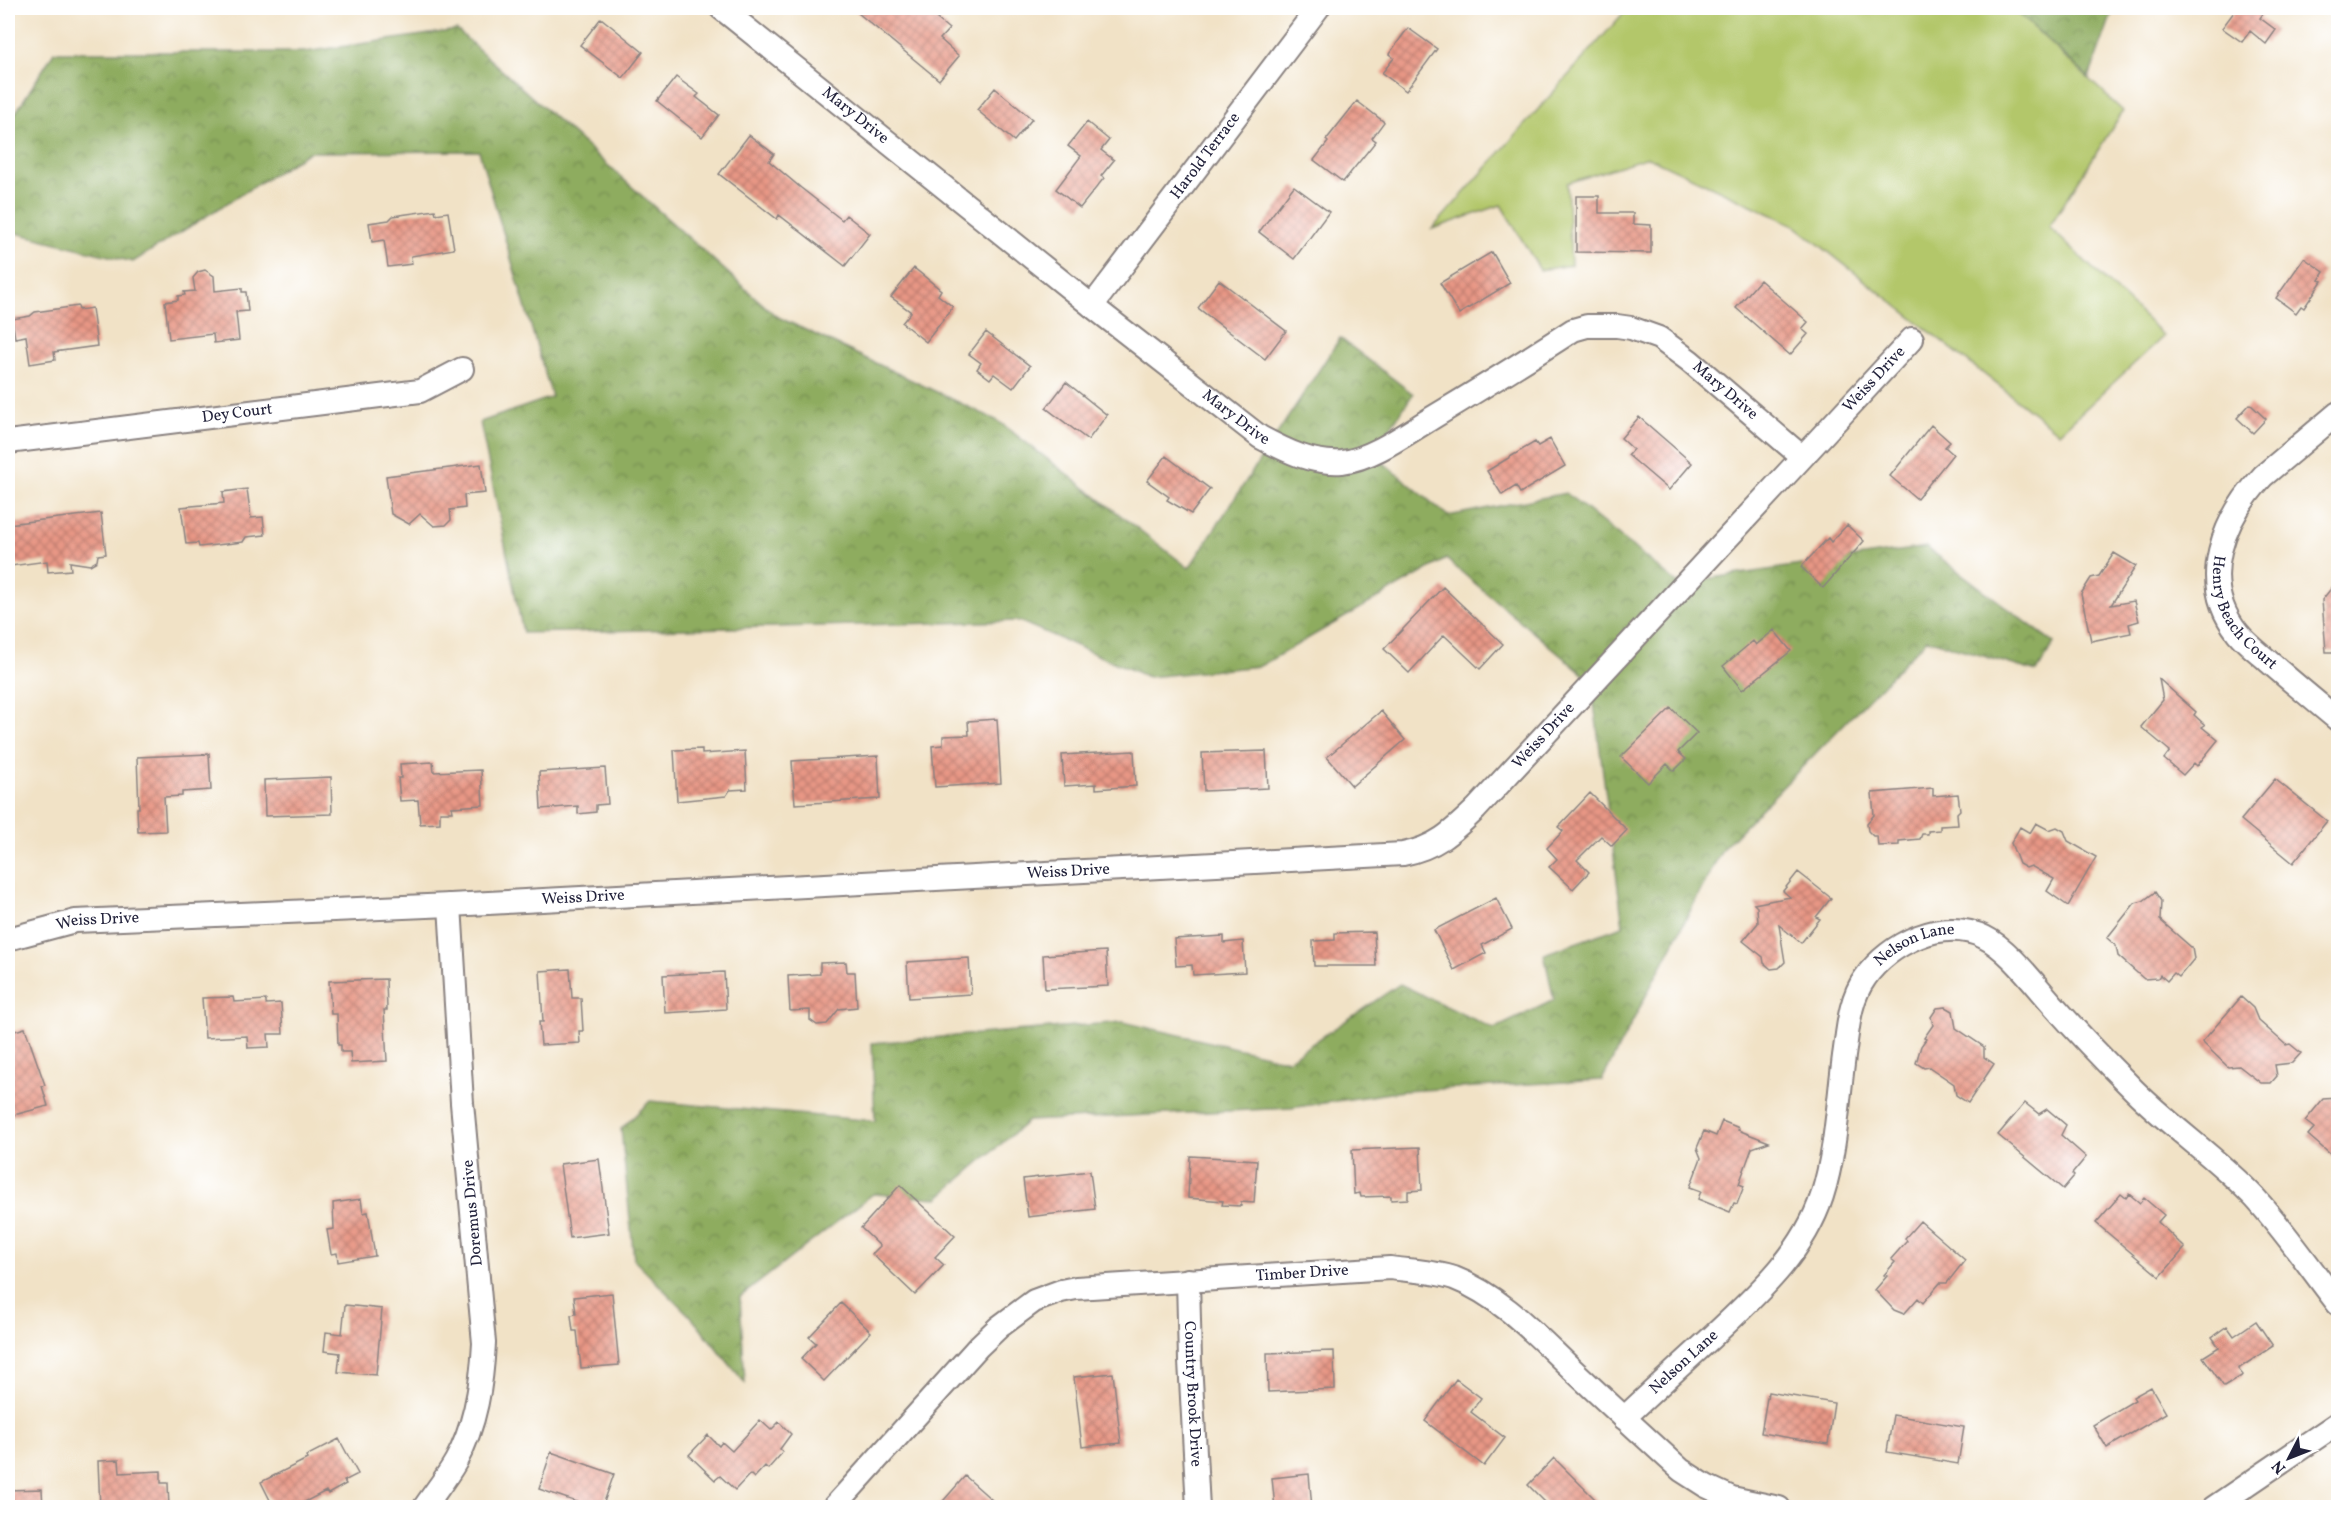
<svg xmlns="http://www.w3.org/2000/svg" width="2346" height="1515" viewBox="0 0 2346 1515" font-family="Vollkorn,serif">
  <style>
    .green { fill: #b3c76b; stroke: #6a7453; stroke-width: 1.5 }
    .forest { fill: url(#forest-crowns); stroke: #58674d; stroke-width: 1.5 }
    .building { fill: url(#building-cross-hatch) }
    .lines { fill: none; stroke-linecap: round; stroke-linejoin: round }
    .street-casing { stroke: #8a8280; stroke-width: 26 }
    .street { stroke: #fff; stroke-width: 22 }
    .labels { text-anchor: middle; dominant-baseline: central; stroke-width: 6; stroke-linejoin: round; paint-order: stroke }
    .street-label { font-size: 16px; fill: #22223b; stroke: #fff }
  </style>
  <defs>
    <pattern id="forest-crowns" width="20" height="18" patternUnits="userSpaceOnUse" patternTransform="scale(1.5)"><rect width="20" height="18" fill="#8eac5f"/><path d="M2 6a3 3 0 1 1 6 0M12 15a3 3 0 1 1 6 0" fill="none" stroke="#748c50"/></pattern>
    <pattern id="building-cross-hatch" width="8" height="8" patternUnits="userSpaceOnUse" patternTransform="scale(1.5)"><rect width="8" height="8" fill="#e89785"/><path d="M0 0l8 8M0 8l8-8" fill="none" stroke="#bc7b6e"/></pattern>
  </defs>
  <rect width="100%" height="100%" fill="#fff"/>
  <filter id="ink" filterUnits="userSpaceOnUse"><feTurbulence type="fractalNoise" baseFrequency=".0167" numOctaves="2"/><feDisplacementMap in="SourceGraphic" scale="12" xChannelSelector="R" yChannelSelector="G"/><feConvolveMatrix kernelMatrix="1 2 1 2 8 2 1 2 1" color-interpolation-filters="sRGB"/></filter>
  <filter id="wash" filterUnits="userSpaceOnUse"><feTurbulence type="fractalNoise" baseFrequency=".008" numOctaves="4" result="noise"/><feDisplacementMap in="SourceGraphic" scale="24" xChannelSelector="R" yChannelSelector="G"/><feGaussianBlur stdDeviation="1.35" result="paint"/><feColorMatrix in="noise" values="0 0 0 0 0 0 0 0 0 0 0 0 0 0 0 0 0 1.4 0 .05"/><feComposite in="paint" operator="in"/></filter>
  <g filter="url(#wash)">
    <rect width="100%" height="100%" fill="#f1e2c6"/>
    <path class="green" d="M 1628,8 L 2013,8 L 2123,111 L 2049,227 L 2164,336 L 2059,433 L 1794,225 L 1648,157 L 1567,183 L 1571,265 L 1540,270 L 1501,205 L 1432,229 Z"/>
    <path class="forest" d="M 2013,8 L 2114,8 L 2089,78 Z
      M 457,30 L 776,316 L 998,421 L 1189,568 L 1340,338 L 1413,394 L 1373,454 L 1448,516 L 1566,493 L 1677,583 L 1926,547 L 2054,643 L 2037,672 L 1927,639 L 1723,848 L 1602,1080 L 1403,1091 L 1291,1108 L 1028,1121 L 938,1198 L 873,1194 L 740,1297 L 745,1383 L 691,1317 L 634,1260 L 621,1129 L 650,1101 L 875,1121 L 872,1043 L 1123,1022 L 1288,1060 L 1400,984 L 1494,1029 L 1554,1000 L 1544,954 L 1623,926 L 1591,681 L 1446,559 L 1260,666 L 1148,677 L 1019,621 L 523,633 L 480,422 L 552,397 L 479,151 L 309,152 L 133,262 L 8,231 L 8,125 L 54,52 L 305,52 Z"/>
    <g id="blocks">
      <path class="building" d="M 852,8 L 924,8 L 949,29 L 940,39 L 959,56 L 939,80 Z
        M 2237,8 L 2267,8 L 2260,18 L 2276,30 L 2266,44 L 2250,31 L 2242,42 L 2222,28 Z
        M 601,18 L 643,52 L 623,78 L 580,45 Z
        M 1408,28 L 1437,49 L 1406,91 L 1382,73 L 1394,58 L 1389,54 Z
        M 676,77 L 699,94 L 696,97 L 719,115 L 702,137 L 657,101 Z
        M 995,88 L 1032,119 L 1014,141 L 977,110 Z
        M 1357,101 L 1384,122 L 1372,138 L 1376,141 L 1343,182 L 1314,160 L 1328,142 L 1326,140 Z
        M 1087,122 L 1109,140 L 1101,150 L 1114,160 L 1101,176 L 1104,178 L 1080,208 L 1056,189 L 1081,156 L 1068,146 Z
        M 749,135 L 774,154 L 769,161 L 801,188 L 842,220 L 846,215 L 870,234 L 845,266 L 779,215 L 777,219 L 719,174 Z
        M 1294,186 L 1329,212 L 1294,259 L 1259,232 Z
        M 1576,196 L 1599,196 L 1599,213 L 1633,213 L 1633,224 L 1651,225 L 1651,253 L 1576,252 Z
        M 435,210 L 436,214 L 448,212 L 454,249 L 411,256 L 412,264 L 388,267 L 384,240 L 372,242 L 369,223 L 389,220 L 393,216 Z
        M 1492,252 L 1510,283 L 1459,314 L 1440,283 Z
        M 2304,258 L 2324,272 L 2319,280 L 2322,281 L 2304,308 L 2301,306 L 2296,313 L 2276,298 Z
        M 914,268 L 941,290 L 938,295 L 953,307 L 926,342 L 902,323 L 911,312 L 891,297 Z
        M 205,270 L 214,276 L 215,291 L 242,288 L 242,292 L 246,292 L 248,311 L 236,312 L 239,340 L 214,343 L 213,334 L 169,339 L 165,302 L 178,300 L 178,296 L 185,295 L 184,292 L 195,291 L 193,278 L 198,272 Z
        M 1219,280 L 1286,331 L 1265,359 L 1198,308 Z
        M 1760,280 L 1808,322 L 1802,329 L 1808,334 L 1790,355 L 1736,308 Z
        M 78,306 L 79,310 L 92,308 L 97,346 L 54,352 L 55,360 L 30,364 L 26,336 L 15,338 L 12,319 L 30,316 L 35,312 Z
        M 986,332 L 1030,366 L 1013,388 L 994,374 L 990,379 L 977,369 L 981,363 L 969,354 Z
        M 1066,382 L 1107,415 L 1088,440 L 1046,408 Z
        M 2250,404 L 2266,419 L 2253,433 L 2237,418 Z
        M 1639,417 L 1692,463 L 1669,490 L 1628,455 L 1633,449 L 1621,438 Z
        M 1931,425 L 1950,442 L 1945,447 L 1953,454 L 1917,499 L 1890,476 Z
        M 1550,439 L 1565,466 L 1520,493 L 1516,486 L 1502,495 L 1487,471 L 1535,442 L 1538,446 Z
        M 1166,456 L 1210,489 L 1191,514 L 1167,500 L 1169,497 L 1147,481 Z
        M 481,464 L 485,493 L 464,495 L 465,508 L 450,510 L 451,520 L 446,525 L 434,526 L 420,514 L 409,524 L 391,514 L 386,476 Z
        M 247,489 L 251,518 L 263,517 L 265,535 L 246,537 L 243,542 L 199,547 L 198,543 L 186,544 L 181,507 L 224,503 L 223,492 Z
        M 101,513 L 106,554 L 98,555 L 97,561 L 90,565 L 70,562 L 71,570 L 48,572 L 47,561 L 11,566 L 8,524 Z
        M 1847,525 L 1864,541 L 1823,588 L 1801,567 L 1828,538 L 1831,542 Z
        M 2114,553 L 2136,566 L 2111,605 L 2134,601 L 2139,621 L 2129,624 L 2131,633 L 2091,641 L 2081,594 L 2091,578 L 2099,576 Z
        M 2338,580 L 2338,652 L 2326,652 L 2322,600 Z
        M 1443,587 L 1503,644 L 1480,669 L 1444,635 L 1409,673 L 1384,649 Z
        M 1774,630 L 1791,651 L 1742,690 L 1723,666 L 1753,641 L 1756,645 Z
        M 2159,679 L 2196,712 L 2194,715 L 2205,725 L 2202,727 L 2218,740 L 2197,766 L 2194,763 L 2183,775 L 2164,759 L 2170,751 L 2141,727 L 2163,700 Z
        M 1671,708 L 1697,733 L 1678,752 L 1686,759 L 1674,771 L 1667,764 L 1648,783 L 1621,757 Z
        M 1381,711 L 1405,740 L 1352,786 L 1327,757 Z
        M 997,719 L 1001,783 L 935,787 L 932,746 L 943,745 L 943,736 L 969,735 L 968,721 Z
        M 702,749 L 702,754 L 745,751 L 747,789 L 730,790 L 726,796 L 677,801 L 674,750 Z
        M 1134,751 L 1136,786 L 1096,789 L 1096,784 L 1064,786 L 1062,755 Z
        M 1266,751 L 1268,788 L 1204,791 L 1202,753 Z
        M 209,754 L 211,790 L 182,792 L 182,796 L 164,797 L 166,831 L 138,832 L 137,808 L 139,808 L 137,757 Z
        M 878,756 L 880,799 L 795,804 L 792,761 Z
        M 433,762 L 434,772 L 481,770 L 483,805 L 452,807 L 453,812 L 440,812 L 440,823 L 420,824 L 418,800 L 400,801 L 398,778 L 401,778 L 400,764 Z
        M 605,768 L 608,804 L 596,805 L 596,812 L 578,814 L 578,806 L 541,809 L 539,772 Z
        M 331,777 L 332,814 L 265,816 L 264,780 Z
        M 2275,779 L 2327,821 L 2293,863 L 2241,820 Z
        M 1933,788 L 1933,796 L 1958,794 L 1960,810 L 1957,813 L 1958,825 L 1940,826 L 1940,830 L 1928,831 L 1928,834 L 1922,834 L 1920,839 L 1899,841 L 1899,845 L 1878,846 L 1877,836 L 1873,836 L 1868,831 L 1867,823 L 1874,815 L 1872,793 Z
        M 1590,793 L 1627,830 L 1612,846 L 1601,836 L 1577,860 L 1589,872 L 1573,889 L 1549,867 L 1557,859 L 1547,848 L 1563,831 L 1558,827 Z
        M 2036,823 L 2049,830 L 2057,827 L 2064,831 L 2068,841 L 2096,857 L 2068,906 L 2047,891 L 2054,879 L 2031,866 L 2026,868 L 2019,864 L 2011,843 L 2020,827 L 2030,833 Z
        M 1798,872 L 1831,898 L 1816,917 L 1820,919 L 1801,943 L 1779,925 L 1785,962 L 1779,968 L 1771,969 L 1764,963 L 1763,957 L 1743,941 L 1758,923 L 1757,907 L 1754,904 L 1790,897 L 1783,891 Z
        M 2155,892 L 2161,901 L 2160,920 L 2192,948 L 2194,959 L 2179,977 L 2174,973 L 2167,981 L 2160,975 L 2158,978 L 2144,979 L 2118,956 L 2116,946 L 2107,938 L 2135,903 L 2143,901 Z
        M 1496,898 L 1512,929 L 1482,945 L 1486,953 L 1454,970 L 1434,930 Z
        M 1374,932 L 1376,966 L 1314,966 L 1313,941 L 1335,940 L 1335,933 Z
        M 1224,936 L 1224,943 L 1243,941 L 1245,972 L 1193,975 L 1192,965 L 1176,966 L 1174,939 Z
        M 1106,951 L 1108,986 L 1045,989 L 1043,955 Z
        M 969,958 L 971,994 L 909,998 L 907,962 Z
        M 846,962 L 847,972 L 855,972 L 857,1007 L 839,1009 L 827,1024 L 817,1025 L 810,1020 L 810,1010 L 790,1011 L 788,976 L 820,974 L 820,963 Z
        M 570,969 L 572,998 L 581,998 L 583,1031 L 579,1031 L 580,1043 L 541,1045 L 539,1022 L 543,1022 L 540,971 Z
        M 724,972 L 726,1009 L 665,1013 L 663,975 Z
        M 386,979 L 387,1010 L 384,1010 L 387,1061 L 351,1063 L 350,1052 L 341,1052 L 341,1045 L 338,1045 L 337,1014 L 331,1014 L 329,981 Z
        M 233,997 L 234,1002 L 266,1000 L 266,1004 L 281,1003 L 283,1034 L 268,1034 L 269,1047 L 248,1048 L 247,1036 L 205,1038 L 202,998 Z
        M 2241,997 L 2253,1008 L 2258,1020 L 2286,1045 L 2290,1044 L 2301,1053 L 2292,1063 L 2275,1065 L 2277,1076 L 2271,1083 L 2261,1083 L 2239,1066 L 2228,1067 L 2202,1042 Z
        M 1946,1007 L 1953,1011 L 1956,1028 L 1984,1047 L 1984,1057 L 1994,1064 L 1968,1103 L 1956,1095 L 1954,1084 L 1929,1067 L 1924,1068 L 1916,1063 L 1921,1046 L 1926,1039 L 1924,1038 L 1933,1025 L 1931,1017 L 1937,1008 Z
        M 25,1028 L 45,1085 L 42,1086 L 48,1106 L 10,1116 L 8,1107 L 8,1033 Z
        M 2338,1098 L 2338,1161 L 2308,1135 L 2314,1128 L 2305,1121 L 2323,1099 Z
        M 2025,1103 L 2039,1114 L 2047,1109 L 2066,1125 L 2061,1135 L 2086,1157 L 2072,1174 L 2074,1176 L 2063,1189 L 1998,1135 Z
        M 1722,1121 L 1739,1128 L 1738,1130 L 1769,1142 L 1752,1148 L 1739,1184 L 1744,1186 L 1737,1204 L 1734,1203 L 1730,1212 L 1698,1199 L 1701,1191 L 1690,1187 L 1701,1158 L 1697,1148 L 1704,1131 L 1716,1136 Z
        M 1420,1147 L 1422,1190 L 1408,1191 L 1408,1199 L 1391,1200 L 1391,1196 L 1361,1197 L 1360,1193 L 1354,1194 L 1352,1150 Z
        M 1190,1156 L 1257,1160 L 1254,1203 L 1241,1202 L 1241,1206 L 1222,1205 L 1223,1201 L 1188,1198 Z
        M 599,1159 L 609,1233 L 570,1238 L 560,1164 Z
        M 1090,1171 L 1095,1209 L 1028,1217 L 1023,1179 Z
        M 900,1185 L 955,1236 L 935,1257 L 944,1265 L 915,1295 L 872,1254 L 880,1246 L 861,1228 Z
        M 2121,1194 L 2126,1198 L 2129,1194 L 2140,1203 L 2144,1198 L 2164,1215 L 2158,1222 L 2185,1248 L 2160,1277 L 2096,1223 Z
        M 361,1199 L 363,1213 L 368,1212 L 375,1256 L 338,1262 L 337,1253 L 331,1254 L 327,1230 L 334,1229 L 333,1203 Z
        M 1920,1221 L 1965,1260 L 1947,1283 L 1940,1283 L 1923,1303 L 1918,1298 L 1904,1314 L 1894,1310 L 1875,1290 L 1887,1276 L 1884,1275 L 1895,1262 L 1891,1259 L 1907,1241 L 1905,1238 Z
        M 612,1293 L 619,1365 L 581,1368 L 577,1331 L 573,1331 L 571,1315 L 576,1314 L 574,1297 Z
        M 841,1303 L 871,1332 L 824,1381 L 801,1359 L 816,1343 L 809,1337 Z
        M 345,1305 L 382,1309 L 376,1375 L 338,1372 L 340,1353 L 324,1351 L 326,1332 L 342,1334 Z
        M 2256,1321 L 2273,1346 L 2238,1369 L 2243,1375 L 2224,1387 L 2203,1357 L 2219,1347 L 2212,1337 L 2227,1326 L 2234,1336 Z
        M 1334,1351 L 1335,1389 L 1268,1392 L 1267,1353 Z
        M 1113,1373 L 1121,1443 L 1082,1447 L 1074,1377 Z
        M 1456,1379 L 1481,1398 L 1471,1412 L 1505,1438 L 1484,1466 L 1425,1421 Z
        M 2151,1387 L 2166,1413 L 2107,1448 L 2093,1425 L 2135,1400 L 2133,1397 Z
        M 1768,1392 L 1834,1403 L 1828,1444 L 1761,1433 Z
        M 1893,1415 L 1964,1427 L 1958,1464 L 1887,1452 Z
        M 760,1420 L 771,1430 L 779,1422 L 791,1434 L 780,1449 L 783,1452 L 768,1469 L 765,1466 L 754,1478 L 750,1474 L 735,1490 L 720,1476 L 715,1480 L 689,1455 L 708,1435 L 719,1446 L 722,1442 L 732,1451 Z
        M 339,1439 L 358,1474 L 344,1481 L 346,1484 L 328,1494 L 326,1491 L 293,1508 L 274,1508 L 261,1482 L 307,1459 L 306,1456 Z
        M 551,1452 L 614,1474 L 602,1508 L 594,1508 L 539,1489 Z
        M 1554,1458 L 1604,1508 L 1551,1508 L 1528,1485 Z
        M 119,1460 L 120,1473 L 161,1471 L 161,1483 L 168,1483 L 169,1508 L 100,1508 L 98,1461 Z
        M 1309,1474 L 1312,1508 L 1275,1508 L 1272,1478 Z
        M 965,1476 L 1001,1508 L 937,1508 Z
        M 42,1489 L 43,1508 L 8,1508 L 8,1490 Z"/>
    </g>
  </g>
  <g filter="url(#ink)">
    <use href="#blocks" fill-opacity="0" stroke="#8a8280" stroke-width="1.5"/>
    <g class="lines">
      <g class="street-casing">
        <g id="street">
          <path id="s1" d="M 721,8 L 1092,306 L 1260,437 C 1286,451 1312,464 1342,462 C 1372,459 1407,433 1432,418 C 1480,389 1527,360 1573,330 L 1587,326 L 1617,326 L 1631,328 L 1659,338 L 1690,361 L 1801,456"/>
          <path id="s2" d="M 1092,306 L 1318,8"/>
          <path id="s3" d="M 2338,413 L 2263,476 C 2224,518 2196,581 2238,633 C 2246,643 2258,652 2268,661 C 2291,681 2315,701 2338,720"/>
          <path id="s4" d="M 8,442 L 420,391 L 462,369"/>
          <path id="s5" d="M 8,939 L 75,921 L 450,905 L 1403,854 C 1437,847 1452,832 1476,809 L 1912,339"/>
          <path id="s6" d="M 1188,1280 L 1190,1361 L 1198,1508"/>
          <path id="s7" d="M 1624,1418 C 1653,1391 1682,1364 1711,1338 C 1754,1297 1803,1255 1822,1196 C 1836,1152 1838,1102 1844,1056 C 1848,1030 1849,1000 1865,978 C 1889,943 1943,917 1984,937 C 2009,949 2036,986 2055,1007 C 2078,1033 2103,1059 2128,1084 C 2167,1125 2216,1156 2255,1198 C 2285,1231 2311,1269 2338,1304"/>
          <path d="M 424,1508 C 435,1492 447,1477 456,1461 C 476,1425 482,1383 484,1343 L 462,1103 L 450,905"/>
          <path id="s8" d="M 833,1508 L 979,1346 L 999,1327 L 1034,1301 L 1061,1291 L 1076,1288 L 1390,1268 C 1411,1271 1434,1271 1454,1278 C 1501,1296 1537,1336 1573,1370 C 1609,1404 1645,1437 1681,1470 L 1706,1486 L 1732,1498 L 1779,1508"/>
          <path d="M 2213,1508 L 2338,1423"/>
        </g>
      </g>
      <use href="#street" class="street"/>
    </g>
  </g>
  <g class="labels">
    <g class="street-label">
      <text stroke="none"><textPath href="#s1" startOffset="172">Mary Drive</textPath></text>
      <text stroke="none"><textPath href="#s2" startOffset="188">Harold Terrace</textPath></text>
      <text stroke="none"><textPath href="#s5" startOffset="2072">Weiss Drive</textPath></text>
      <text stroke="none"><textPath href="#s1" startOffset="1216">Mary Drive</textPath></text>
      <text stroke="none"><textPath href="#s4" startOffset="231">Dey Court</textPath></text>
      <text stroke="none"><textPath href="#s1" startOffset="658">Mary Drive</textPath></text>
      <text stroke="none"><textPath href="#s3" startOffset="256">Henry Beach Court</textPath></text>
      <text stroke="none"><textPath href="#s5" startOffset="1586">Weiss Drive</textPath></text>
      <text stroke="none"><textPath href="#s5" startOffset="1064">Weiss Drive</textPath></text>
      <text stroke="none"><textPath href="#s5" startOffset="578">Weiss Drive</textPath></text>
      <text stroke="none"><textPath href="#s5" startOffset="92">Weiss Drive</textPath></text>
      <text stroke="none"><textPath href="#s7" startOffset="586">Nelson Lane</textPath></text>
      <text transform="translate(473 1213) rotate(-95)">Doremus Drive</text>
      <text stroke="none"><textPath href="#s8" startOffset="560">Timber Drive</textPath></text>
      <text stroke="none"><textPath href="#s7" startOffset="82">Nelson Lane</textPath></text>
      <text stroke="none"><textPath href="#s6" startOffset="114">Country Brook Drive</textPath></text>
    </g>
  </g>
  <rect width="2346" height="1515" fill="none" stroke="#fff" stroke-width="30"/>
  <g transform="translate(2289 1458) rotate(228)" stroke="#ffffff" stroke-width="4.5" paint-order="stroke">
  <path d="M0-4.5L10 22L0 15L-10 22Z" fill="#22223b"/>
  <text y="-9" font-size="16" font-weight="bold" text-anchor="middle" fill="#22223b">N</text>
  </g>
</svg>
